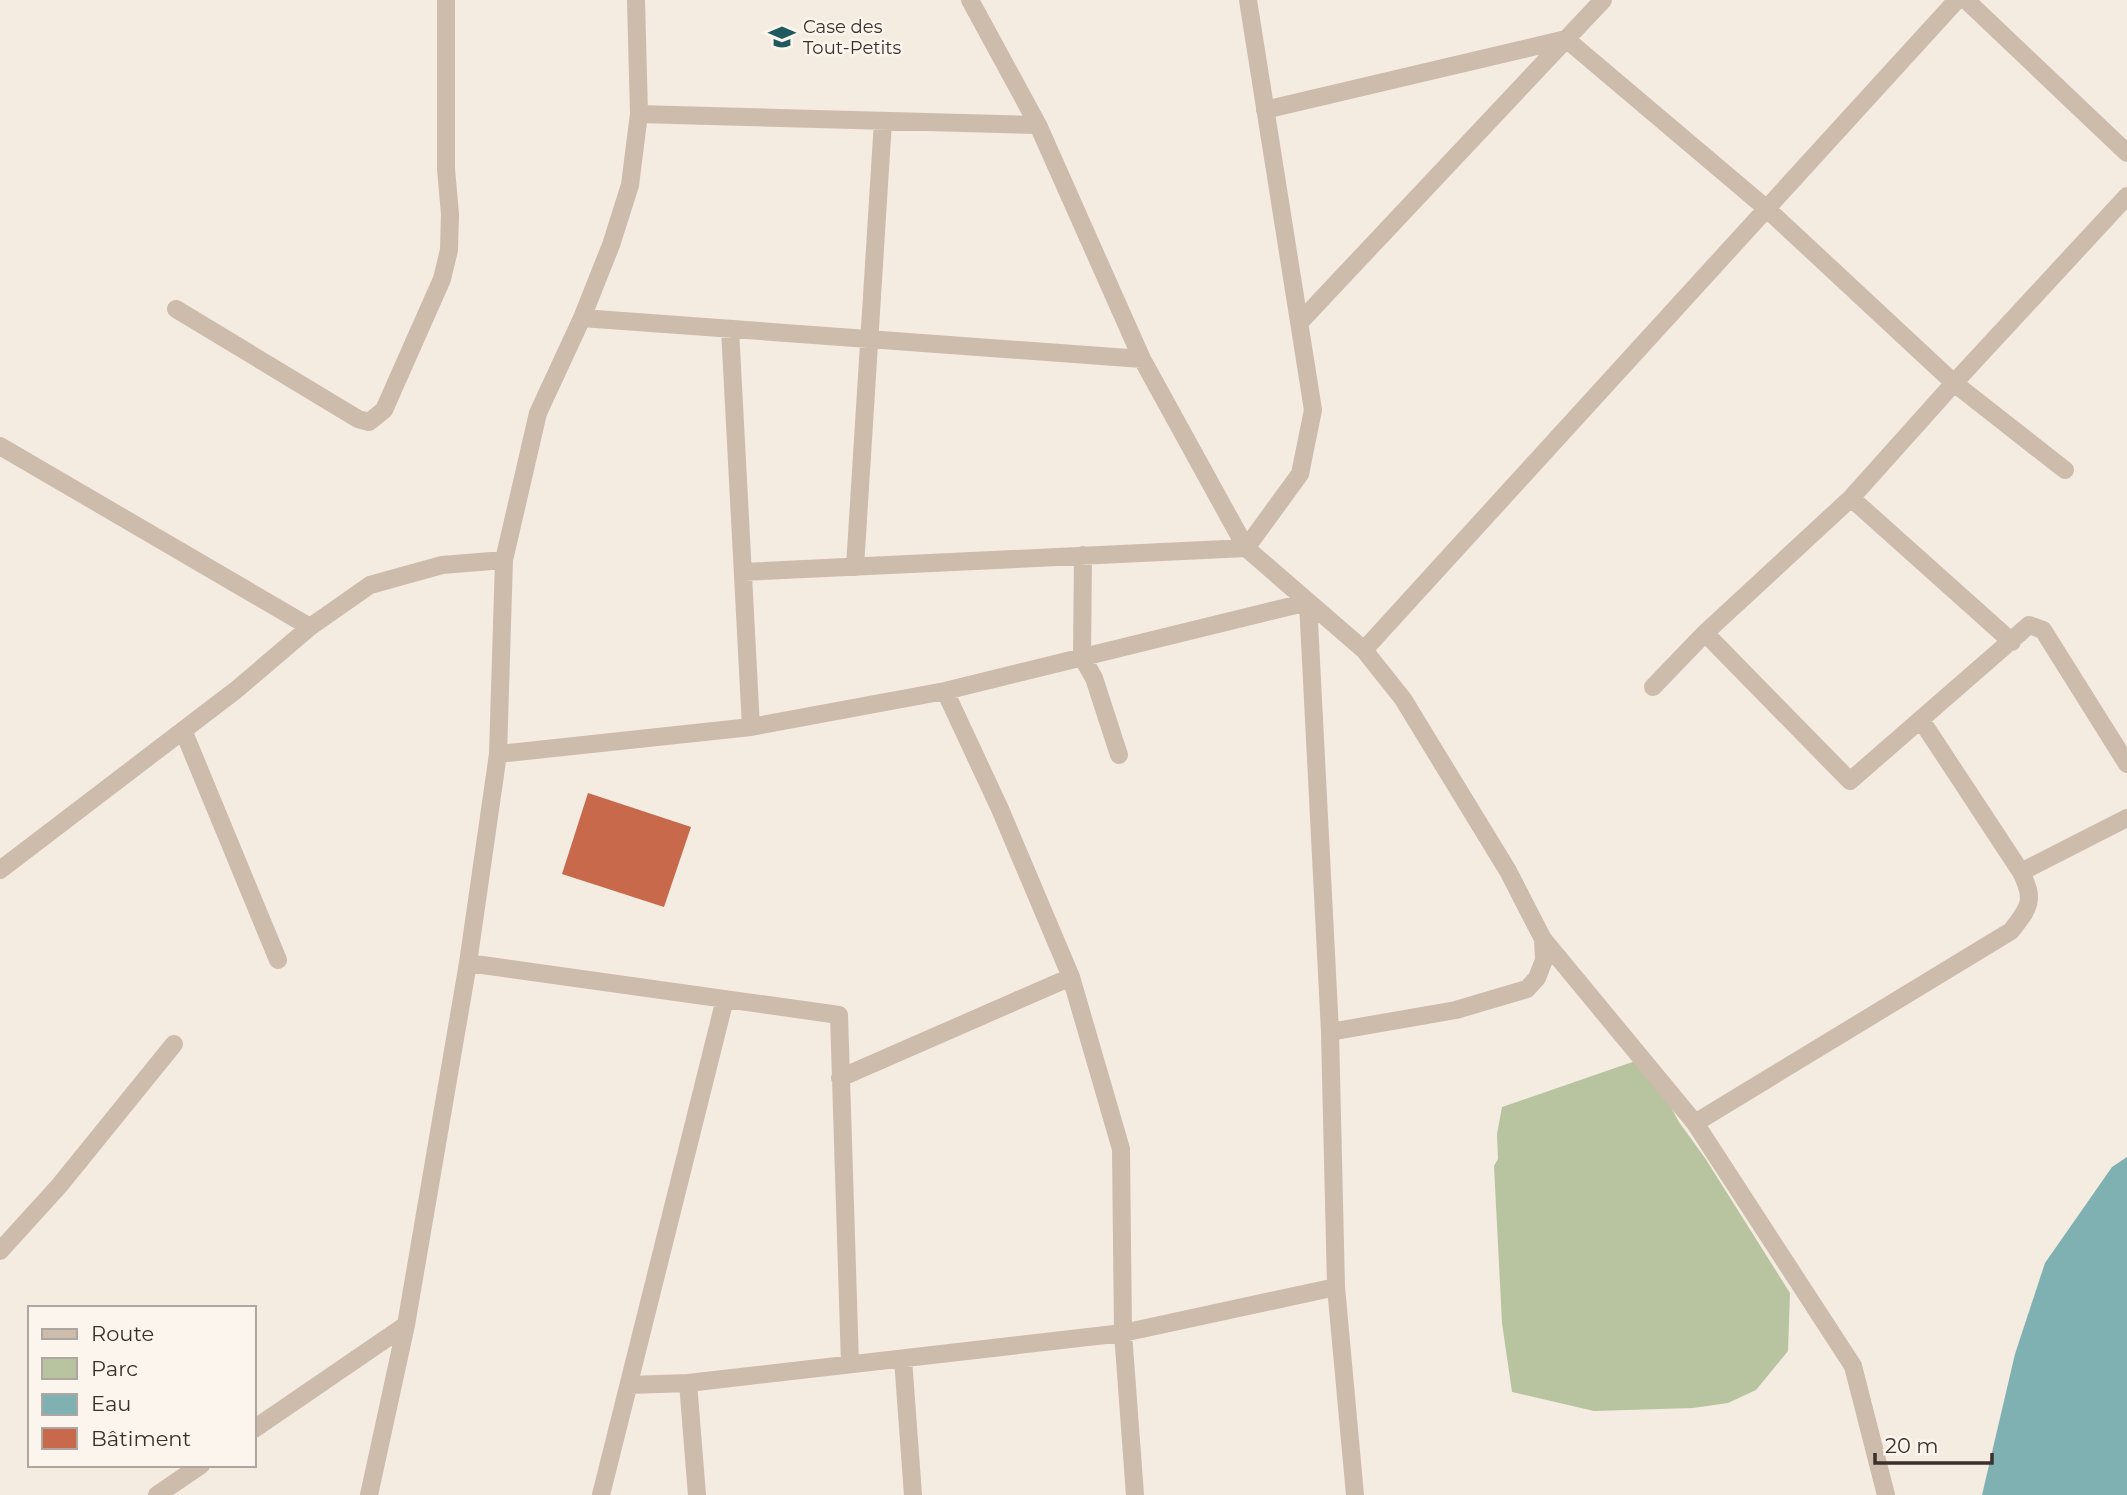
<svg xmlns="http://www.w3.org/2000/svg" width="2127" height="1495" viewBox="0 0 2127 1495" font-family="Montserrat,sans-serif">
  <style>
    .green { fill: #b8c4a0 }
    .water { fill: #7fb0b2 }
    .building { fill: #c8694b }
    .lines { fill: none; stroke-linecap: round; stroke-linejoin: round }
    .street { stroke: #cdbbac; stroke-width: 18 }
    .labels { text-anchor: middle; dominant-baseline: central; stroke-width: 5; stroke-linejoin: round; paint-order: stroke }
    .poi-label { font-size: 18px; fill: #3b302b; stroke: #fbf5ee; text-anchor: start }
  </style>
  <rect width="100%" height="100%" fill="#f4ebe1"/>
  <path class="green" d="M 1644,1058 L 1679,1122 L 1705,1158 L 1790,1293 L 1788,1351 L 1756,1390 L 1728,1403 L 1693,1408 L 1594,1411 L 1512,1392 L 1502,1323 L 1494,1166 L 1498,1159 L 1497,1134 L 1502,1107 Z"/>
  <path class="water" d="M 2127,1157 L 2127,1495 L 1982,1495 L 2015,1354 L 2045,1263 L 2112,1167 Z"/>
  <path class="building" d="M 588,793 L 691,827 L 664,907 L 562,874 Z"/>
  <g class="lines">
    <path class="street" d="M 970,0 L 1038,125 L 1142,359 L 1246,548 L 1364,650 L 1403,699 L 1508,871 L 1543,939 L 1544,960 L 1537,978 L 1527,989 L 1456,1010 L 1330,1032
      M 1966,0 L 2127,153
      M 1265,110 L 1566,39 L 1767,209 L 1954,383 L 2065,470
      M 639,114 L 1038,125
      M 176,309 L 358,419 L 369,422 L 384,410 L 442,279 L 449,250 L 450,214 L 446,169 L 446,0
      M 582,318 L 1142,359
      M 1299,323 L 1603,0
      M 730,329 L 751,727
      M 0,446 L 310,627
      M 1851,498 L 2012,642
      M 1083,555 L 1082,657 L 1094,678 L 1119,755
      M 855,567 L 883,121
      M 743,572 L 1246,548 L 1300,474 L 1313,410 L 1248,0
      M 1308,602 L 1330,1032 L 1336,1287 L 1355,1495
      M 1705,633 L 1850,781 L 2029,625 L 2043,630 L 2127,764
      M 1364,650 L 1957,0
      M 1653,687 L 1705,633 L 1851,498 L 1954,383 L 2127,196
      M 945,691 L 1000,809 L 1071,977 L 1121,1149 L 1123,1333 L 1135,1495
      M 183,730 L 278,960
      M 498,754 L 751,727 L 945,691 L 1308,602
      M 0,870 L 236,690 L 310,627 L 370,585 L 442,565 L 504,560
      M 2021,872 L 2127,818
      M 1543,939 L 1695,1123 L 1853,1366 L 1886,1495
      M 468,963 L 839,1015 L 850,1364
      M 840,1078 L 1071,977
      M 1695,1123 L 2011,931 C 2030,907 2035,900 2021,872 L 1921,720
      M 0,1251 L 59,1186 L 174,1044
      M 903,1359 L 913,1495
      M 688,1383 L 697,1495
      M 629,1385 L 688,1383 L 1123,1333 L 1336,1287
      M 254,1429 L 406,1325
      M 157,1495 L 201,1465
      M 369,1495 L 406,1325 L 468,963 L 498,754 L 504,560 L 538,413 L 582,318 L 611,245 L 630,185 L 639,114 L 636,0
      M 601,1495 L 725,999"/>
  </g>
  <defs>
    <g id="school-bare" transform="scale(2.1)"><path d="M0-5L7-2L0 1L-7-2ZM-4 1L0 2.5L4 1V4Q0 6-4 4Z" fill="#1f5a5e" stroke="#fbf5ee" stroke-width="2.5" paint-order="stroke"/></g>
  </defs>
  <g fill-rule="evenodd">
    <use href="#school-bare" x="782" y="37"/>
  </g>
  <g class="labels">
    <g class="poi-label">
      <text x="803" y="27">Case des<tspan x="803" dy="21">Tout-Petits</tspan></text>
    </g>
  </g>
  <rect x="28" y="1306" width="228" height="161" fill="#fbf5ee" stroke="#aea6a0" stroke-width="2"/>
  <rect x="42" y="1329" width="35" height="10" fill="#cdbbac" stroke="#aea6a0" stroke-width="2"/>
  <text x="91" y="1341" font-size="21" fill="#3b302b">Route</text>
  <rect x="42" y="1358" width="35" height="21" fill="#b8c4a0" stroke="#aea6a0" stroke-width="2"/>
  <text x="91" y="1376" font-size="21" fill="#3b302b">Parc</text>
  <rect x="42" y="1394" width="35" height="21" fill="#7fb0b2" stroke="#aea6a0" stroke-width="2"/>
  <text x="91" y="1411" font-size="21" fill="#3b302b">Eau</text>
  <rect x="42" y="1428" width="35" height="21" fill="#c8694b" stroke="#aea6a0" stroke-width="2"/>
  <text x="91" y="1446" font-size="21" fill="#3b302b">Bâtiment</text>
  <path d="M1875 1453v10h117v-10" fill="none" stroke="#3b302b" stroke-width="3.5"/>
  <text x="1885" y="1453" font-size="21" fill="#3b302b" stroke="#fbf5ee" stroke-width="5" paint-order="stroke">20 m</text>
</svg>
